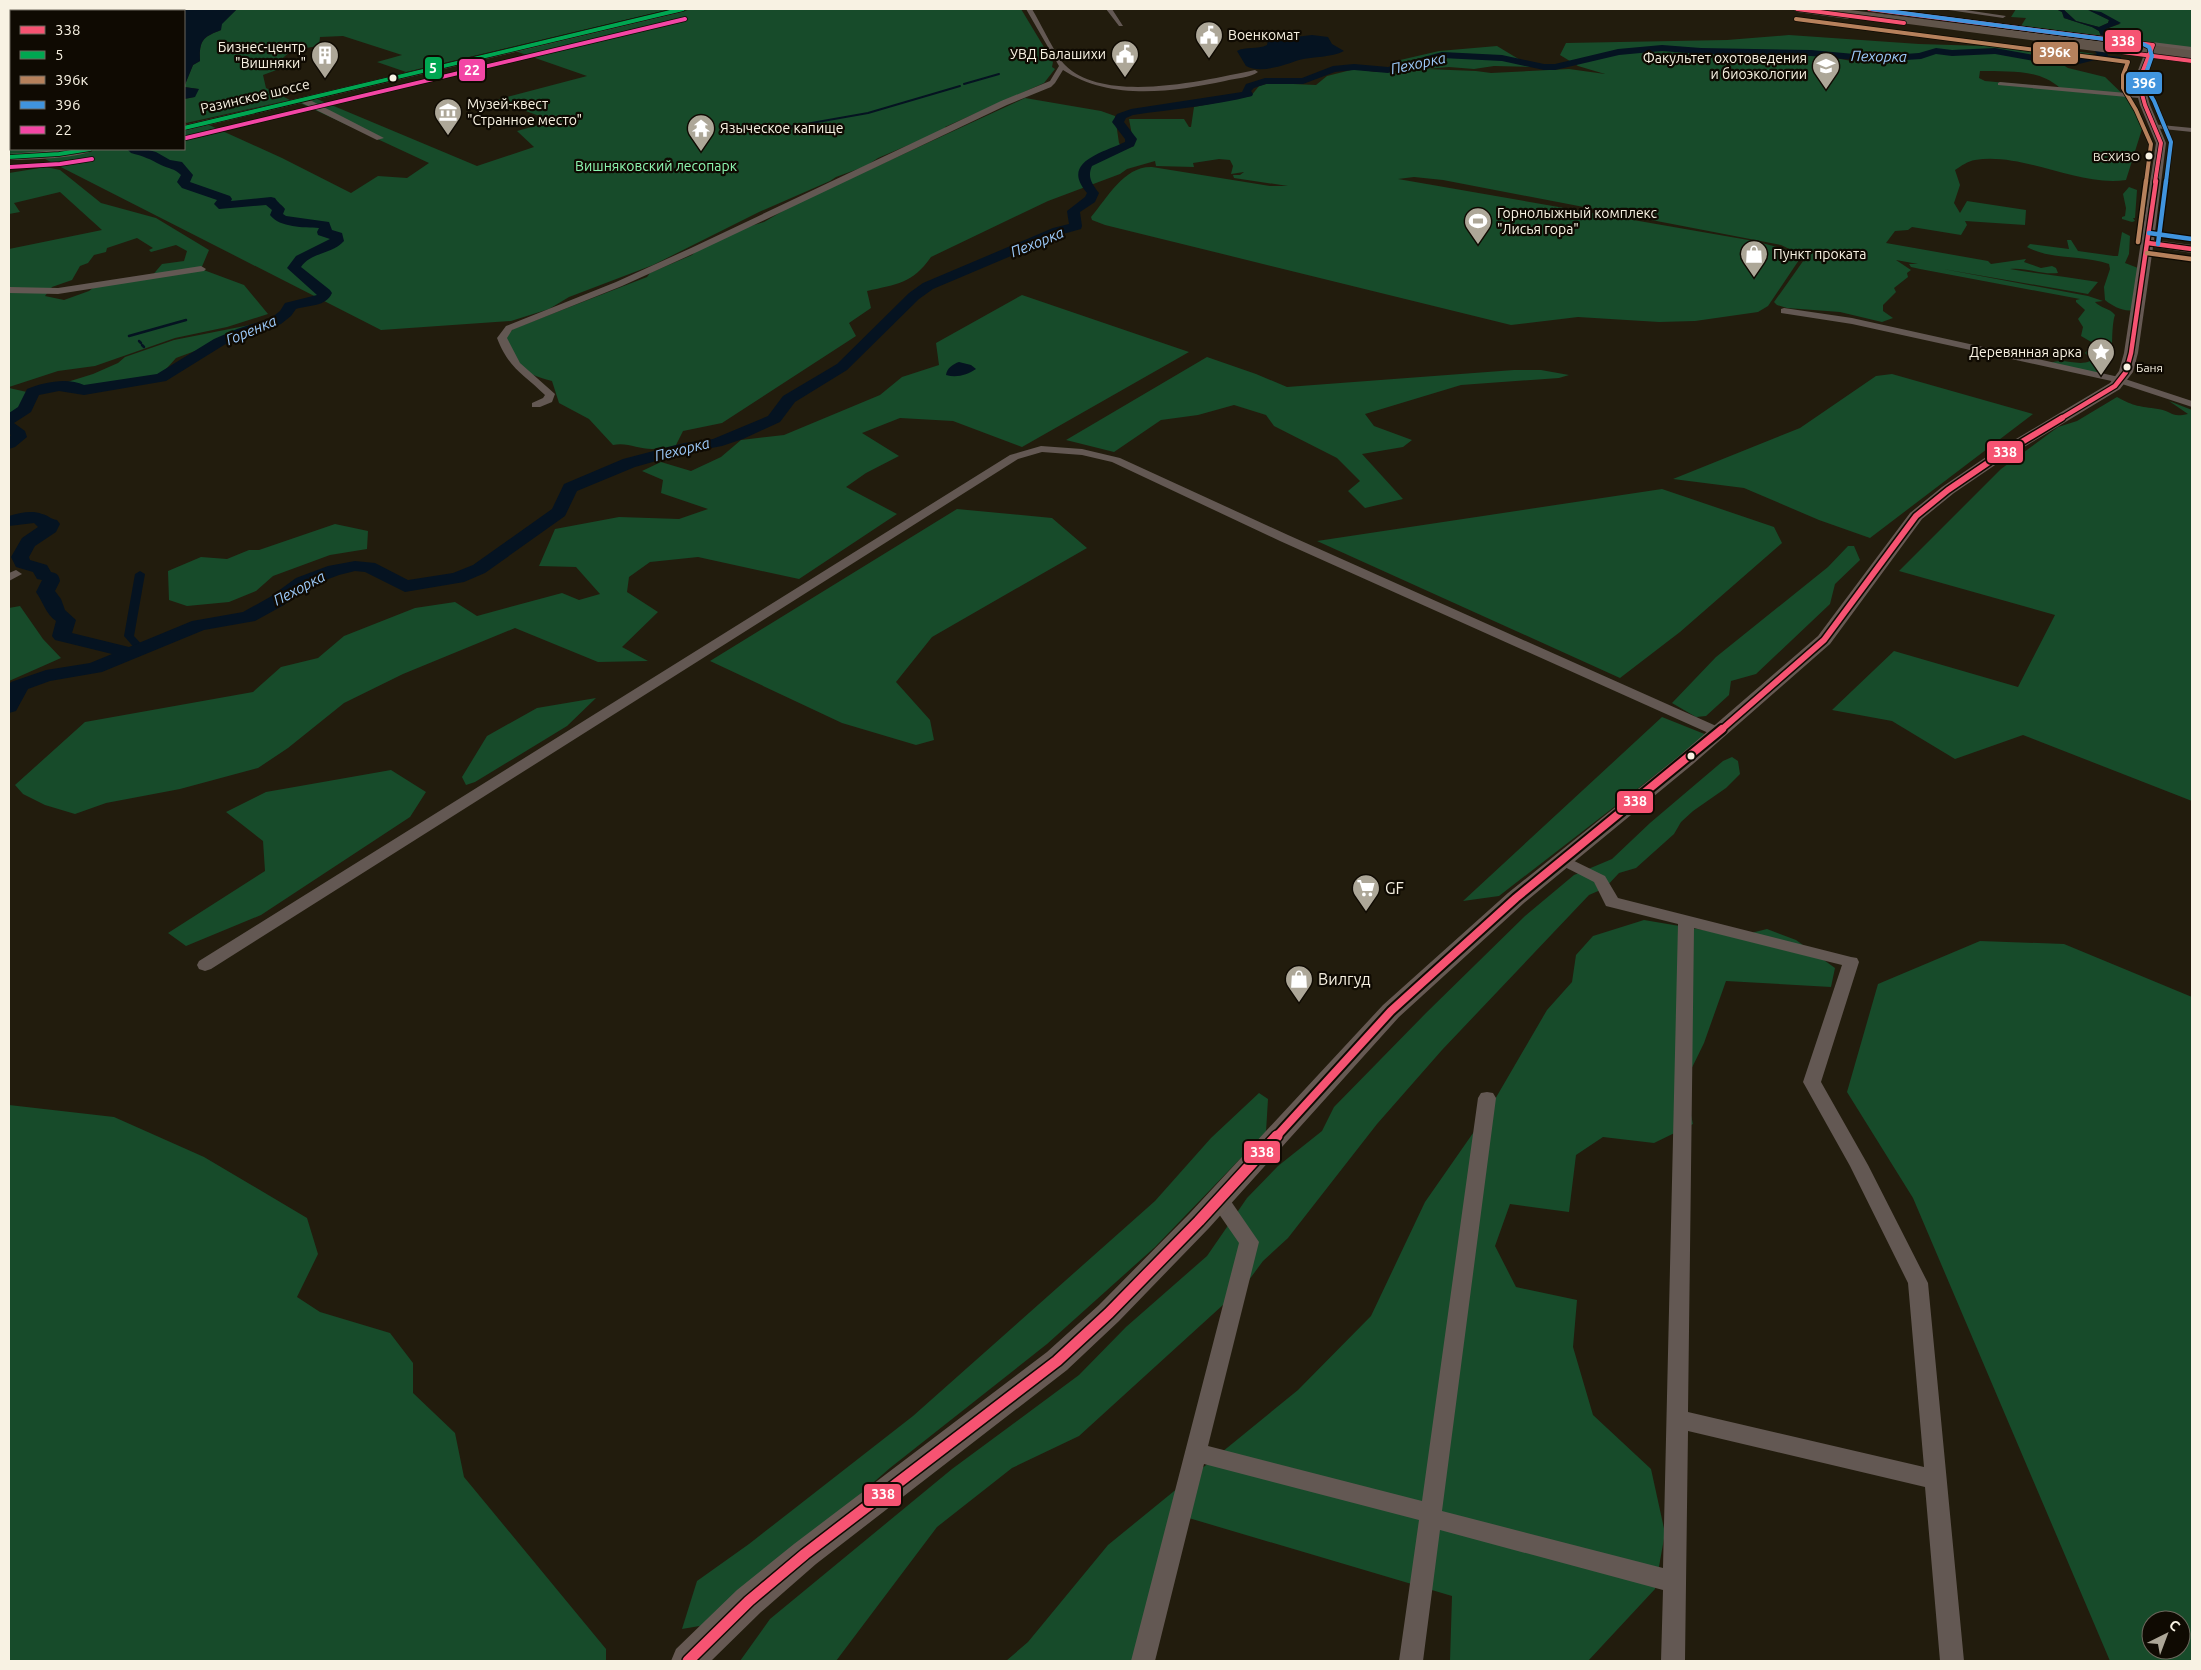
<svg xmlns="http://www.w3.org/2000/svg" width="2201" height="1670" viewBox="0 0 2201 1670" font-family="Ubuntu,sans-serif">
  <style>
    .green { fill: #174b2a; fill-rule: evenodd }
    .water { fill: #051321 }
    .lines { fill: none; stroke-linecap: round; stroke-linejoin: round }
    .stream-far1 { stroke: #051321; stroke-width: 2 }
    .stream { stroke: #051321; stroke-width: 2.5 }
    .canal { fill: #051321; fill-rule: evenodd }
    .river { fill: #051321; fill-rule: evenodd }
    .street { fill: #635853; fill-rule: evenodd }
    .secondary { fill: #665953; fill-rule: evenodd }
    .primary { fill: #64584e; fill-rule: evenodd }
    .highway { fill: #60544a; fill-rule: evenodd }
    .highway-bridge { stroke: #60544a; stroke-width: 13 }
    .bus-1-far4-casing { stroke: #0f0a02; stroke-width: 5.5 }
    .bus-1-far3-casing { stroke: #0f0a02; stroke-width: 7 }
    .bus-1-far2-casing { stroke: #0f0a02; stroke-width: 9 }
    .bus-1-far1-casing { stroke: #0f0a02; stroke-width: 12 }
    .bus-1-casing { stroke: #0f0a02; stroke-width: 14 }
    .bus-2-casing { stroke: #0f0a02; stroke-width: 5.5 }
    .bus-3-far1-casing { stroke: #0f0a02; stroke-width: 5.5 }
    .bus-3-casing { stroke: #0f0a02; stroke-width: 7 }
    .bus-4-far1-casing { stroke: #0f0a02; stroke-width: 5.5 }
    .bus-4-casing { stroke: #0f0a02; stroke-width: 7 }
    .bus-5-casing { stroke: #0f0a02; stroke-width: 5.5 }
    .bus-1-far4 { stroke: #f65372; stroke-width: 4 }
    .bus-1-far3 { stroke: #f65372; stroke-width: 4.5 }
    .bus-1-far2 { stroke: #f65372; stroke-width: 6 }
    .bus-1-far1 { stroke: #f65372; stroke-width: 8 }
    .bus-1 { stroke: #f65372; stroke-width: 11 }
    .bus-2 { stroke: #00a651; stroke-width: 4 }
    .bus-3-far1 { stroke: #b6815c; stroke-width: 4 }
    .bus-3 { stroke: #b6815c; stroke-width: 4.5 }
    .bus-4-far1 { stroke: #4094de; stroke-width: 4 }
    .bus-4 { stroke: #4094de; stroke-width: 4.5 }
    .bus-5 { stroke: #f346a5; stroke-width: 4 }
    .bus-dot { fill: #f8f2e3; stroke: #0f0a02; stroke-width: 2 }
    .labels { text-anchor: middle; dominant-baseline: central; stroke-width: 4.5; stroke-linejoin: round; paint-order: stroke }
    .far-bus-label { font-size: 12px; fill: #f8f2e3; stroke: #0f0a02; text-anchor: end }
    .far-poi-label { font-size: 14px; fill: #f8f2e3; stroke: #0f0a02; text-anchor: start }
    .far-street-label { font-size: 14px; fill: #f8f2e3; stroke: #0f0a02 }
    .far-park-label { font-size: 14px; fill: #8ef8b2; stroke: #0f0a02 }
    .far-water-label { font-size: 15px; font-style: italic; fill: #9ccafa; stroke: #0f0a02 }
    .poi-label { font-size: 16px; fill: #f8f2e3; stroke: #0f0a02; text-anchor: start }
    .line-badge { stroke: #0f0a02; stroke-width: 2 }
    .badge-label { font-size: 14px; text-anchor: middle; font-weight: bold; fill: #fff }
  </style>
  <rect width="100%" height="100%" fill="#221c0d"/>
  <path class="green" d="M 9,9 L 183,9 L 180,11 L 11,11 L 11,50 L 9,50 Z
    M 237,9 L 671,9 L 406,72 L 377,62 L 402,55 L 343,36 L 320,37 L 319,46 L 292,50 L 277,63 L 290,65 L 263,75 L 266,88 L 290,100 L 186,123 L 184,120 L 184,99 L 194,97 L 198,89 L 184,87 L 193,65 L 200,61 C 199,40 203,37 221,30 L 221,24 Z
    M 692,9 L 1021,9 L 1053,62 L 1052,67 L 1055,69 L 1044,83 L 945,127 L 946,129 L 878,158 L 866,166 L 836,177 L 830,181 L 759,212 L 653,265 L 569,297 L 549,309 L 511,321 L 381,330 L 45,159 L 99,149 L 184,149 L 184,130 L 207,124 L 282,158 L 351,193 L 378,176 L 407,178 L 429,163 L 300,103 L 317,99 L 477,166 L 534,147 L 517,131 L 553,121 L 496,100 L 587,76 L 515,51 Z
    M 2016,9 L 2056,9 L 2062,12 L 2064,18 L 2092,27 L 2099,31 L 2101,36 L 2021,26 L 2026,18 L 2011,17 Z
    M 2063,9 L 2192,9 L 2192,28 L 2191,30 L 2192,31 L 2192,48 L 2110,38 L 2105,29 L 2120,24 L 2091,10 L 2089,10 L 2109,20 L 2108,23 L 2099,27 L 2076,21 Z
    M 1789,35 L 1919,44 L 2051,48 L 2095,54 L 2052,58 L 2068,68 L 2105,77 L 2131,102 L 2142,129 L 2126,180 C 2078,187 2023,152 1975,160 C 1968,161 1961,166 1955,170 L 1960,185 L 1954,203 L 1960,213 L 1967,201 L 2026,210 L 2025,225 L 1965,221 L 1967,225 L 1961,235 L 1912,227 L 1908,230 L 1895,231 L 1886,243 L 1988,261 L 1991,264 L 2026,259 L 2024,262 L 2041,268 L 2052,266 L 2056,268 L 2058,273 C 2042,275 2026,267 2010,269 C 2040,274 2069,277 2098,282 L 2088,294 L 1943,269 L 2088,296 L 2103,301 L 2095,302 C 2100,308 2110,308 2115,315 C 2112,322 2112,345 2112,354 L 2104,364 L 2098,366 L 2098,374 L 2049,364 C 2061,356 2077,367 2090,361 L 2090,358 L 2085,353 L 2093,343 L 2081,336 L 2083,327 L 2078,319 L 2085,310 L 2076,302 L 2076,300 L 2080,299 L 1920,269 L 1911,267 L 1909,264 L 1918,264 L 1896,260 L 1911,270 L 1907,273 L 1908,277 L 1894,288 L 1896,292 L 1883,305 L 1883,311 L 1893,318 L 1882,322 L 1840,312 L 1787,308 L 1777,305 L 1774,302 L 1806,257 L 1781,245 L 1443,180 L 1414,177 L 1398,179 L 1754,241 L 1785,249 L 1798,256 L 1799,260 L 1768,306 L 1758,312 L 1695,321 L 1659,322 L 1578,317 L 1511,325 L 1105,225 L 1092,220 L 1091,217 C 1108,197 1124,166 1152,167 L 1270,186 L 1288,186 L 1234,178 L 1233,175 L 1240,175 L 1244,172 L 1231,174 L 1233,166 L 1230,160 L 1219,159 L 1193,163 L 1194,167 L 1156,166 L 1155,161 L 1127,169 L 1120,174 L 1048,201 L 931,257 C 912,284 897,284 867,291 L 871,308 L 849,323 L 856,336 L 722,423 L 683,431 L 676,445 C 668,447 660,449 652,449 C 638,449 627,442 613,445 L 589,419 L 559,403 L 552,381 C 519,372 519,368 506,337 L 513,329 L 647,277 L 650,273 L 692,255 L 696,251 L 738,230 L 764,222 L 793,205 L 1025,98 L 1101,111 L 1115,116 L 1119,143 L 1124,150 L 1134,146 L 1129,119 L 1184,119 L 1189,127 L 1191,127 L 1194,107 L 1251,96 L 1259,86 L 1270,83 L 1316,85 L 1327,76 L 1355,69 L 1376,72 L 1418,69 L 1396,61 L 1439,51 L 1497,46 L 1532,67 L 1494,66 L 1474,69 L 1449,67 L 1426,69 L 1476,71 L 1491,73 L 1569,69 L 1605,74 L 1578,66 L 1560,55 L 1566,43 L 1727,40 ZM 1795,50 C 1828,51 1859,57 1891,56 L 1895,60 L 1852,60 L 1852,61 L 1811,54 L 1781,54 L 1777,52 ZM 1980,71 C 2008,72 2038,68 2060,88 L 1985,81 L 1979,78 Z
    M 11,116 L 11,149 L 74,149 L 9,155 L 9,119 Z
    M 46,167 L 60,170 L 101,203 L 156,218 L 209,250 L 201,269 L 244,285 L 268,314 L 227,327 L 175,338 L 95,366 L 58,371 L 9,387 L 9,249 L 102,230 L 60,192 L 14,203 L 20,212 L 9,214 L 9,173 ZM 137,238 L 153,248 L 149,250 L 151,252 L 176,245 L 187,251 L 184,261 L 162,264 L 151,277 L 94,287 L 89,291 L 64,300 L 45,296 L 52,287 L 72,280 L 80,266 L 88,263 L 94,255 L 106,252 L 107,248 Z
    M 2129,187 L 2137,190 L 2135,218 L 2133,218 L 2135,221 L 2132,222 L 2122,219 L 2122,217 L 2125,216 L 2126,208 L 2123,194 Z
    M 2122,232 L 2130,236 L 2129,254 L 2125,263 L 2138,268 L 2133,310 C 2124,312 2112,306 2105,300 L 2104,287 L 2110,269 L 2109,264 C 2083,255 2051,260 2027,247 L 2030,244 L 2069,249 L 2067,240 L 2071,240 L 2078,251 L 2114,256 L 2118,256 Z
    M 1022,295 L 1189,352 L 1022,447 L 953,421 L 900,418 L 862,433 L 899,456 L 866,473 L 846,487 L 897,514 L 799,579 L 698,557 L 650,562 L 629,577 L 627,592 L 658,612 L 622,647 L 648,661 L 598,662 L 515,628 L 403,674 L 344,703 L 288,748 L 258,768 L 180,789 L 106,803 L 75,814 L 45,805 L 23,794 L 15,785 L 85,722 L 253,692 L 281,667 L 318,658 L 344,636 L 415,608 L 455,602 L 477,616 L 562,593 L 579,600 L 600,594 L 576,567 L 539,566 L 555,529 L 619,517 L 679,519 L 708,509 L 661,493 L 663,480 L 642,471 L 661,462 L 691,471 L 721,457 L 741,440 L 784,435 L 880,395 L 902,377 L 939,365 L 936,343 Z
    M 265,322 L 263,326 L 176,358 L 159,377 L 88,387 L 64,383 L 93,374 L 118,363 L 125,357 L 174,340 Z
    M 1207,357 L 1256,374 L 1287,387 L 1514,370 L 1541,370 L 1569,375 L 1559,378 L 1461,385 L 1365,414 L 1374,426 L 1412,440 L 1403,447 L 1362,454 L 1403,499 L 1365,508 L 1348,491 L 1360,481 L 1337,458 L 1274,426 L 1266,415 L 1234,405 L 1198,415 L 1161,420 L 1114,452 L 1066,440 Z
    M 1892,374 L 2033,414 L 1870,538 L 1819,520 L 1744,488 L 1673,479 L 1800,428 L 1876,376 Z
    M 9,388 L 27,392 L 27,410 L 9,416 Z
    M 2117,397 C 2135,407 2139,406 2158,409 C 2173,411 2170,418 2188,414 L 2169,401 L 2192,410 L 2192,801 L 2023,735 L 1955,759 L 1892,721 L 1832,710 L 1894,651 L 2018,687 L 2055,615 L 1899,571 L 2001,469 L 2058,427 L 2077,421 Z
    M 1662,489 L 1774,527 L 1782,543 L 1680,632 L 1620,678 L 1317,541 Z
    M 957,509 L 1052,518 L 1087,548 L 932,637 L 896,682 L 930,720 L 934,740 L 916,745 L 842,723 L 710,661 Z
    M 335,524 L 368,531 L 367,549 L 330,555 L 273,576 L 256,591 L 229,602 L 187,606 L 169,600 L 168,571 L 201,557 L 227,559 L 249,550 L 259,550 Z
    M 1848,546 L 1854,546 L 1860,560 L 1835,584 L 1830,604 L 1756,674 L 1731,681 L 1729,695 L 1706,716 L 1696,717 L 1672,703 L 1716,657 L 1828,567 Z
    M 20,606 L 43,639 L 61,658 L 9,681 L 9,608 Z
    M 596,698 L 567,726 L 475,782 L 466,785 L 462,777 L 487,736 L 537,708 Z
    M 1662,717 L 1707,735 L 1499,896 L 1463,901 Z
    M 1732,757 L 1738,761 L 1740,774 L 1726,788 L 1693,811 L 1681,822 L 1674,834 L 1636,868 L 1619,873 L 1605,888 L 1589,895 L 1442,1050 L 1377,1124 L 1288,1238 L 1263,1261 L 1246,1284 L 1079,1436 L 1012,1468 L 937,1527 L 836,1661 L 740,1661 L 770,1619 L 952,1469 L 1079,1375 L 1126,1327 L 1207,1256 L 1247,1198 L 1278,1166 L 1322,1131 L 1334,1107 L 1426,1013 L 1525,916 L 1574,875 L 1612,859 L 1650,823 L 1723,761 Z
    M 391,770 L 426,792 L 410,817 L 261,915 L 186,946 L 168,933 L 265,871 L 263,841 L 226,812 L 266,792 Z
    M 1644,920 L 1739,936 L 1767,929 L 1796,940 L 1835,968 L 1831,987 L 1726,981 L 1704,1043 L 1684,1084 L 1693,1124 L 1654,1143 L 1603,1137 L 1576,1155 L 1569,1212 L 1510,1204 L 1495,1246 L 1516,1287 L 1577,1300 L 1573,1347 L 1593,1415 L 1651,1469 L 1665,1533 L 1655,1589 L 1588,1661 L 1450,1661 L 1452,1596 L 1182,1516 L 1141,1661 L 1006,1661 L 1028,1642 L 1108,1545 L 1298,1390 L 1371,1316 L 1425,1202 L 1487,1113 L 1547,1010 L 1572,982 L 1576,955 L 1593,936 Z
    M 1980,941 L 2064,944 L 2192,997 L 2192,1661 L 2110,1661 L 1913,1198 L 1847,1092 L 1878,984 ZM 2151,1620 L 2181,1620 L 2181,1650 L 2151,1650 Z
    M 1259,1093 L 1268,1099 L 1266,1132 L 1155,1247 L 1047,1344 L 890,1468 L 711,1624 L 682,1629 L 697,1581 L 749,1544 L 913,1416 L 1155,1201 L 1211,1138 Z
    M 9,1105 L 114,1117 L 204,1157 L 307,1218 L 318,1254 L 297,1297 L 320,1312 L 390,1333 L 413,1363 L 413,1393 L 455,1433 L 464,1477 L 606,1649 L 606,1661 L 9,1661 Z"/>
  <path class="water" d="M 183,9 L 237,9 L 222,24 L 221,30 C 203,37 199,40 200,61 L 193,65 L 184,87 L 199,89 L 195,97 L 184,99 L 184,11 L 180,11 Z
    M 2056,9 L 2063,9 L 2076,21 L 2099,27 L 2108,23 L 2109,20 L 2088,10 L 2101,12 L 2121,23 L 2106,29 L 2110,32 L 2110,38 L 2101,36 L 2099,31 L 2092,27 L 2064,18 L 2062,12 Z
    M 1312,35 L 1328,37 L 1332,44 L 1344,51 C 1331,58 1314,56 1299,60 C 1284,65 1261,74 1246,66 L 1237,51 C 1245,46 1258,50 1267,45 L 1268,40 L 1271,40 Z
    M 959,362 L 971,365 L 976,369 C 967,375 957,378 946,375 C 947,368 953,364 959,362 Z"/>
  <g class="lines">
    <path class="stream-far1" d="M 2101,56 L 2120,58
      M 964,84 L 999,74
      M 761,132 L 868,113 L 960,86"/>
    <path class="stream" d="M 129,336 L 186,320
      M 139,341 L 141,343
      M 142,345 L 144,347"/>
    <path class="canal" d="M 140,571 L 145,574 L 134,636 L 145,648 L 140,651 L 136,650 L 124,636 L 135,574 Z"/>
    <path class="river" d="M 1662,45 L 1701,48 L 1811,50 L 1876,56 L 1919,53 L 1936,48 L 1952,50 L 1995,48 L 2040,56 L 2079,58 L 2097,54 L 2094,50 L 2099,47 L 2103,48 L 2108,55 L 2107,57 L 2079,64 L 2040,62 L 1995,54 L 1952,56 L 1936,54 L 1921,59 L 1876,62 L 1811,56 L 1701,54 L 1662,51 L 1619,55 L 1555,70 L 1544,70 L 1502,61 L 1442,58 L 1388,73 L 1354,70 L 1335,72 L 1303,84 L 1266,84 L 1254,88 L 1251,91 L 1253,94 L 1252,96 C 1213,106 1173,109 1133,115 L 1126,118 L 1124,122 L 1137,139 L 1134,146 L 1092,166 C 1087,177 1092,184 1099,193 L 1095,202 L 1080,212 L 1082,226 L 1081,229 L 1063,234 L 933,289 L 919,299 L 847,370 L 795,402 L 780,422 L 743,439 L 722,446 L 685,453 L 635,467 L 577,491 L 565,516 L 485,573 L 464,582 L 405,592 L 365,572 L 355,571 L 339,575 L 310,586 L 284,605 L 255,621 L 204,630 L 102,672 L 50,681 L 28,689 L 16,711 L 9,713 L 9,685 L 11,682 L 46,670 L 90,663 L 112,654 L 55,640 L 52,636 L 56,621 C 46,614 43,602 36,592 L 42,580 L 37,579 L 33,572 L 16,567 L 11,557 L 22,538 L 38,527 L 34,523 L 9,526 L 9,516 C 19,513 32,510 42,514 C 48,515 50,519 57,520 L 60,524 L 56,532 L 35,546 L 29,557 L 30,560 L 47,565 L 51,572 C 57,573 59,575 60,581 L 55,591 L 61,599 L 65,610 L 76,620 L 72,633 L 129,647 L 192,621 L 243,612 L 270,597 L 296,578 L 328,566 L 355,561 L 375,563 L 408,580 L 453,573 L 473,565 L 552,509 L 564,484 L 623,459 L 684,443 L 713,439 L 768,416 L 783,396 L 837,364 L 909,293 L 923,283 L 1053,228 L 1069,224 L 1067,211 L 1085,197 L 1087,193 C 1060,162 1102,153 1125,142 L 1125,139 L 1112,122 L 1117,114 L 1131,109 L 1242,92 L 1246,84 L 1265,78 L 1302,78 L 1333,66 L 1354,64 L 1388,67 L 1442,52 L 1502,55 L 1544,64 L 1555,64 L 1618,49 Z
      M 127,149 L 145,149 L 156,152 L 170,160 L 182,162 L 193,175 L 190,182 L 230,196 L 232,199 L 231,201 L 271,197 L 275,198 C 278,203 282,205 285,209 L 283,214 L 286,216 L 329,222 L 332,230 L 342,233 L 344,241 C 333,254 311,252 301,267 L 330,290 L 332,293 C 326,307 309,305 296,309 L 291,316 L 281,324 L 247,335 L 224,345 L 166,381 L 84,395 L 59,391 L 39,395 L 31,412 L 14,423 L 25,431 L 27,437 L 15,447 L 9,449 L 9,437 L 11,435 L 9,434 L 9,413 L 18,407 L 27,389 C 43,382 68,377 84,385 L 157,374 L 214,339 L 237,329 L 271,318 L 280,311 L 285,303 L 317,295 L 287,268 L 296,256 L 330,239 L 318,235 L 317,232 L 319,228 C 304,227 280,228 270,215 L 272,210 L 266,205 L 219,209 L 214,204 L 217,200 L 182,188 L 177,182 L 181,175 C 174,168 169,169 161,165 C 150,159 143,156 131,153 Z"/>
    <path class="street" d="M 1026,9 L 1032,9 C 1040,22 1056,56 1065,65 C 1105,105 1206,80 1255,70 L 1258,72 C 1250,78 1235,78 1225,81 C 1173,92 1110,101 1063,70 L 1055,83 L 1051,87 L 1007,105 L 697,252 L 622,286 L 512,330 L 507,338 L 520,363 L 555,394 L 552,402 L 540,407 L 532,407 L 532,403 L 543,398 L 545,395 C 523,373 509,369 497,338 L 506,326 L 616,282 L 691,248 L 1001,101 L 1050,81 L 1059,66 Z
      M 1106,9 L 1112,9 L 1123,26 L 1119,26 Z
      M 1942,9 L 1959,9 L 2006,16 L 2003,18 Z
      M 11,48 L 11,52 L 9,53 L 9,49 Z
      M 2000,82 L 2138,94 L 2142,96 L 2138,98 L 1998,85 L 1998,83 Z
      M 300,98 L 306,98 L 384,138 L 377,140 L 300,102 Z
      M 9,108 L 11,108 L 11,115 L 9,115 Z
      M 2151,124 L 2192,128 L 2192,132 L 2154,128 L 2151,128 Z
      M 201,266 L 206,269 L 204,271 L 58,294 L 9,293 L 9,287 L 58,288 Z
      M 1784,308 L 1852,318 L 2119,377 L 2192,401 L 2192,407 L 2116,382 L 1852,324 L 1781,313 L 1781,309 Z
      M 1041,446 L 1082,449 L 1120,458 L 1288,535 L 1723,729 L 1725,732 L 1723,735 L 1713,735 L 1280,541 L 1112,462 L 1082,455 L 1042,452 L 1018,459 L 211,969 L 205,971 L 199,969 L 197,965 L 199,961 L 1010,455 Z
      M 16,570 L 22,574 L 9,581 L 9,573 Z
      M 1562,855 L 1605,876 L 1618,898 L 1851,957 L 1857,958 L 1859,962 L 1821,1082 L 1868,1165 L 1928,1283 L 1964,1661 L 1940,1661 L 1925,1487 L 1688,1431 L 1685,1661 L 1661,1661 L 1663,1590 L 1440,1530 L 1423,1661 L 1399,1661 L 1419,1520 L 1204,1464 L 1155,1661 L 1131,1661 L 1239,1243 L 1212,1204 L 1210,1199 L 1212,1194 L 1219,1192 L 1226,1194 L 1259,1242 L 1208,1446 L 1422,1501 L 1478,1098 L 1481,1093 L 1487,1092 L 1493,1093 L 1496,1098 L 1442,1511 L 1663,1568 L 1678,924 L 1606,906 L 1594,882 L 1557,863 L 1554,860 L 1557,857 ZM 1694,928 L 1842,965 L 1803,1082 L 1850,1166 L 1908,1283 L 1924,1467 L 1688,1412 Z"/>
    <path class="secondary" d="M 673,9 L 687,9 L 683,12 L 184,131 L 184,125 Z
      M 1865,9 L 1888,9 L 2192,47 L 2192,53 L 2156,48 L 2145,78 L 2145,87 L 2150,105 L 2166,143 L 2154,240 L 2192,245 L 2192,253 L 2153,247 L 2138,353 L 2133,372 L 2120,389 L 2001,461 L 1954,493 L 1922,519 L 1830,644 L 1693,764 L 1524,903 L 1399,1017 L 1209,1228 L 1119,1321 L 1067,1370 L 816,1564 L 761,1612 L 711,1661 L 671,1661 L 676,1649 L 737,1590 L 794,1544 L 1047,1352 L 1099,1305 L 1189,1214 L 1383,1005 L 1508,893 L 1679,756 L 1818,636 L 1910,513 L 1942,487 L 1989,455 L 2110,383 L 2119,371 L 2124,353 L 2156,143 L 2140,105 L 2135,87 L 2135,78 L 2147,47 L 1869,12 Z
      M 71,149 L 95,149 C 86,158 25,160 9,160 L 9,154 Z"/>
    <path class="primary" d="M 1792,9 C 1806,8 1843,8 1853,16 L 1848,19 L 1797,12 Z"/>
    <path class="highway" d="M 1811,9 L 1842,9 L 2076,38 L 2082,42 L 2076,46 L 1817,12 Z"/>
    <path class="highway-bridge" d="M 2076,42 L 2192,57"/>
    <g class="bus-1-far4-casing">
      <path id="bus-1-far4" d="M 1797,9 L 1904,23
        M 1869,9 L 2153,45 L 2140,78 L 2140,87 L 2145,105 L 2161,143 L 2155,182
        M 2114,51 L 2192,61"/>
    </g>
    <g class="bus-1-far3-casing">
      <path id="bus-1-far3" d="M 2148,243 L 2192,249
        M 2060,419 L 2115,386 L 2126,372 L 2131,353 L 2156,181"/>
    </g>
    <g class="bus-1-far2-casing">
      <path id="bus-1-far2" d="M 1721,730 L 1824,640 L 1916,516 L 1948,490 L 1995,458 L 2062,418"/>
    </g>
    <g class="bus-1-far1-casing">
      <path id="bus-1-far1" d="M 1276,1137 L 1391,1011 L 1516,898 L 1722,729"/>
    </g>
    <g class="bus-1-casing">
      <path id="bus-1" d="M 688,1661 L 749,1601 L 805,1554 L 1057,1361 L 1109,1313 L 1199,1221 L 1277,1136"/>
    </g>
    <g class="bus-2-casing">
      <path id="bus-2" d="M 184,128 L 683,9
        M 9,157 L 59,154 L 90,149"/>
    </g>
    <g class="bus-3-far1-casing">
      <path id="bus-3-far1" d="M 1796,19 L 2128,62 L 2123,75 L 2123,88 L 2136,110 L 2151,144 L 2146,182"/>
    </g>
    <g class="bus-3-casing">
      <path id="bus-3" d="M 2138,242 L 2146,181
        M 2147,253 L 2191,259"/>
    </g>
    <g class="bus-4-far1-casing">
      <path id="bus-4-far1" d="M 1872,9 L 2143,44 L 2149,47 L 2152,56 L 2143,82 L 2154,101 L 2171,142 L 2166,182"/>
    </g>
    <g class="bus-4-casing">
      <path id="bus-4" d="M 2149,233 L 2192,239
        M 2158,244 L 2166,181"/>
    </g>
    <g class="bus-5-casing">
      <path id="bus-5" d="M 186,138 L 685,19
        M 10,167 L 60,164 L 92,159"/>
    </g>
    <use href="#bus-1-far4" class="bus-1-far4"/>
    <use href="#bus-1-far3" class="bus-1-far3"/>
    <use href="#bus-1-far2" class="bus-1-far2"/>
    <use href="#bus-1-far1" class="bus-1-far1"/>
    <use href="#bus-1" class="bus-1"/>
    <use href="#bus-2" class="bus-2"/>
    <use href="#bus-3-far1" class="bus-3-far1"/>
    <use href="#bus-3" class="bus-3"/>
    <use href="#bus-4-far1" class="bus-4-far1"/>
    <use href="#bus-4" class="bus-4"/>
    <use href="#bus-5" class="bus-5"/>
  </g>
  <defs>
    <g id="civic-pin" transform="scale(1.4375)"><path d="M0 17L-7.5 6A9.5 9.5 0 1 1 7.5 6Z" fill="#ada798" stroke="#0f0a02"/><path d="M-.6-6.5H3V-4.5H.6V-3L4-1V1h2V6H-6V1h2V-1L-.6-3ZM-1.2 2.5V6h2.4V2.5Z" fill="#fff"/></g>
    <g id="building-pin" transform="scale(1.4375)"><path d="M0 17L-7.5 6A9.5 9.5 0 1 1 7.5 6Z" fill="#ada798" stroke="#0f0a02"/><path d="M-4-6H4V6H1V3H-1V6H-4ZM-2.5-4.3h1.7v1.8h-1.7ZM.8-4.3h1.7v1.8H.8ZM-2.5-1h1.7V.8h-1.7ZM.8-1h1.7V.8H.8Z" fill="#fff"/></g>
    <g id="university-pin" transform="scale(1.4375)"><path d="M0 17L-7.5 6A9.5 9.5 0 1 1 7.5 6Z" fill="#ada798" stroke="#0f0a02"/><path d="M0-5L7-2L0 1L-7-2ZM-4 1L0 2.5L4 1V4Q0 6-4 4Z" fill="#fff"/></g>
    <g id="museum-pin" transform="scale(1.4375)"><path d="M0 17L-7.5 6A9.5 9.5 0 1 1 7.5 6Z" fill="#ada798" stroke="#0f0a02"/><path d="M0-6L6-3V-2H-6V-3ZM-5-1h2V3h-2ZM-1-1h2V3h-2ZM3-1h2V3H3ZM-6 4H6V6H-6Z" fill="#fff"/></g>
    <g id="temple-pin" transform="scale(1.4375)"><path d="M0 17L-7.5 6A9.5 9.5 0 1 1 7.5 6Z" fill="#ada798" stroke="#0f0a02"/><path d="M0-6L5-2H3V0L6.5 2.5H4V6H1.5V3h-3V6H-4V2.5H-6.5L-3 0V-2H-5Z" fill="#fff"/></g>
    <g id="stadium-pin" transform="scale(1.4375)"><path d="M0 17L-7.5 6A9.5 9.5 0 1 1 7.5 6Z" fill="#ada798" stroke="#0f0a02"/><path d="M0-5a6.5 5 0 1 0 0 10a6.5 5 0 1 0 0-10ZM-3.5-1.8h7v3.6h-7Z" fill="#fff"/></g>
    <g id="shop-pin" transform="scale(1.4375)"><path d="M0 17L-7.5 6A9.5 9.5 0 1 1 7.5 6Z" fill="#ada798" stroke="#0f0a02"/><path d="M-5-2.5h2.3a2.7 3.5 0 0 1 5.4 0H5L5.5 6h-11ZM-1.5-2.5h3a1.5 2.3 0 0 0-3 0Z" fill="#fff"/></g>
    <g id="sight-pin" transform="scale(1.4375)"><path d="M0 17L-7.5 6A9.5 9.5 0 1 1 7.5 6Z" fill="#ada798" stroke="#0f0a02"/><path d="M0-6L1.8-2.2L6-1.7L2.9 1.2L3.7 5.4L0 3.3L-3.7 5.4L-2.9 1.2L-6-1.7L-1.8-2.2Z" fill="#fff"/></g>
    <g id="supermarket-pin" transform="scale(1.4375)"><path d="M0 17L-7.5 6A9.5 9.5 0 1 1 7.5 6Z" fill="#ada798" stroke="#0f0a02"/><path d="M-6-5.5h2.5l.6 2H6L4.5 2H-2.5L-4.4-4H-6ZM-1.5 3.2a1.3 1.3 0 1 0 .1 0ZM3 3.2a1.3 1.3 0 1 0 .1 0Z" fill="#fff"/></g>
  </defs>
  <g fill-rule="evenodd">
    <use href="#civic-pin" x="1209" y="35"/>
    <use href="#civic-pin" x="1125" y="54"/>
    <use href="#building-pin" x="325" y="55"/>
    <use href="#university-pin" x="1826" y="66"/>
    <use href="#museum-pin" x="448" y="112"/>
    <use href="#temple-pin" x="701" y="128"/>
    <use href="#stadium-pin" x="1478" y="221"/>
    <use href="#shop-pin" x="1754" y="254"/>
    <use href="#sight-pin" x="2101" y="352"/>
    <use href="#supermarket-pin" x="1366" y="888"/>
    <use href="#shop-pin" x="1299" y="979"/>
  </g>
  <g class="bus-dot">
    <circle cx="393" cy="78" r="4.5"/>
    <circle cx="2149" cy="156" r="4.5"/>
    <circle cx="2127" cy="367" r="4.5"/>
    <circle cx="1691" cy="756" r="4.5"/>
  </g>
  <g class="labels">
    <g class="far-bus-label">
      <text x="2140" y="156">ВСХИЗО</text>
      <text x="2136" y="367" text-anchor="start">Баня</text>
    </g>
    <g class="far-poi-label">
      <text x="1228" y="35">Военкомат</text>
      <text x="306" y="47" text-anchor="end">Бизнес-центр<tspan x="306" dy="16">"Вишняки"</tspan></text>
      <text x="1106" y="54" text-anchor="end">УВД Балашихи</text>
      <text x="1807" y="58" text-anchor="end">Факультет охотоведения<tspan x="1807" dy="16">и биоэкологии</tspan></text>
      <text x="467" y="104">Музей-квест<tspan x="467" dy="16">"Странное место"</tspan></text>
      <text x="720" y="128">Языческое капище</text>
      <text x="1497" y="213">Горнолыжный комплекс<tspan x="1497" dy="16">"Лисья гора"</tspan></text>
      <text x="1773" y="254">Пункт проката</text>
      <text x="2082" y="352" text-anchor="end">Деревянная арка</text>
    </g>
    <g class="far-street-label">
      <text transform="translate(255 96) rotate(-13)">Разинское шоссе</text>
    </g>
    <g class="far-park-label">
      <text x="656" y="166">Вишняковский лесопарк</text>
    </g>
    <g class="far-water-label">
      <text transform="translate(1879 56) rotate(1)">Пехорка</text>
      <text transform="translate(1418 63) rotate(-12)">Пехорка</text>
      <text transform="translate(1037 242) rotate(-22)">Пехорка</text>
      <text transform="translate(251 330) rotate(-23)">Горенка</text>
      <text transform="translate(682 449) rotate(-14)">Пехорка</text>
      <text transform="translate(299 588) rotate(-28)">Пехорка</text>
    </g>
    <g class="poi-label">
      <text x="1385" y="888">GF</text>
      <text x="1318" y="979">Вилгуд</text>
    </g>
  </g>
  <g class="line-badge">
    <rect x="2104" y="29" width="38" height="24" rx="5" fill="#f65372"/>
    <rect x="2032" y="41" width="47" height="24" rx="5" fill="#b6815c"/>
    <rect x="424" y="56" width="19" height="24" rx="5" fill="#00a651"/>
    <rect x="458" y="58" width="28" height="24" rx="5" fill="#f346a5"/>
    <rect x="2125" y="71" width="38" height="24" rx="5" fill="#4094de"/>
    <rect x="1986" y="440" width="38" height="24" rx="5" fill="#f65372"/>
    <rect x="1616" y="790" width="38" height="24" rx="5" fill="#f65372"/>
    <rect x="1243" y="1140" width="38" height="24" rx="5" fill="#f65372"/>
    <rect x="863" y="1483" width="39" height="24" rx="5" fill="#f65372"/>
  </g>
  <g class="badge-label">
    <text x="2123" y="46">338</text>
    <text x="2055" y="57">396к</text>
    <text x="433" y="73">5</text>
    <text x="472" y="75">22</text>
    <text x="2144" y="88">396</text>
    <text x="2005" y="457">338</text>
    <text x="1635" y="806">338</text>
    <text x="1262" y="1157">338</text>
    <text x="883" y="1499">338</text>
  </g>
  <rect width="2201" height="1670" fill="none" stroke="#f8f2e3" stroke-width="20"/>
  <rect x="10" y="10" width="175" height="140" fill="#0f0a02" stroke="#6c675c"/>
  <rect x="20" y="26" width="25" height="8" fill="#f65372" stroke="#6c675c"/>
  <text x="55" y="35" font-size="15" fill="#f8f2e3">338</text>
  <rect x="20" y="51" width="25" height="8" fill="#00a651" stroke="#6c675c"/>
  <text x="55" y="60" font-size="15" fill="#f8f2e3">5</text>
  <rect x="20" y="76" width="25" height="8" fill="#b6815c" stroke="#6c675c"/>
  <text x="55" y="85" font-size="15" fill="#f8f2e3">396к</text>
  <rect x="20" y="101" width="25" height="8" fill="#4094de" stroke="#6c675c"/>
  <text x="55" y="110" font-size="15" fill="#f8f2e3">396</text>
  <rect x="20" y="126" width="25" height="8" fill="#f346a5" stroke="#6c675c"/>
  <text x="55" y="135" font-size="15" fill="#f8f2e3">22</text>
  <g transform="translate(2166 1635) rotate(42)"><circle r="24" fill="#0f0a02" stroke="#6c675c"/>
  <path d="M0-4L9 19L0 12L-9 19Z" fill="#ada798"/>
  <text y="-8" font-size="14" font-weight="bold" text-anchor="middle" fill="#f8f2e3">С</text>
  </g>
</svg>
